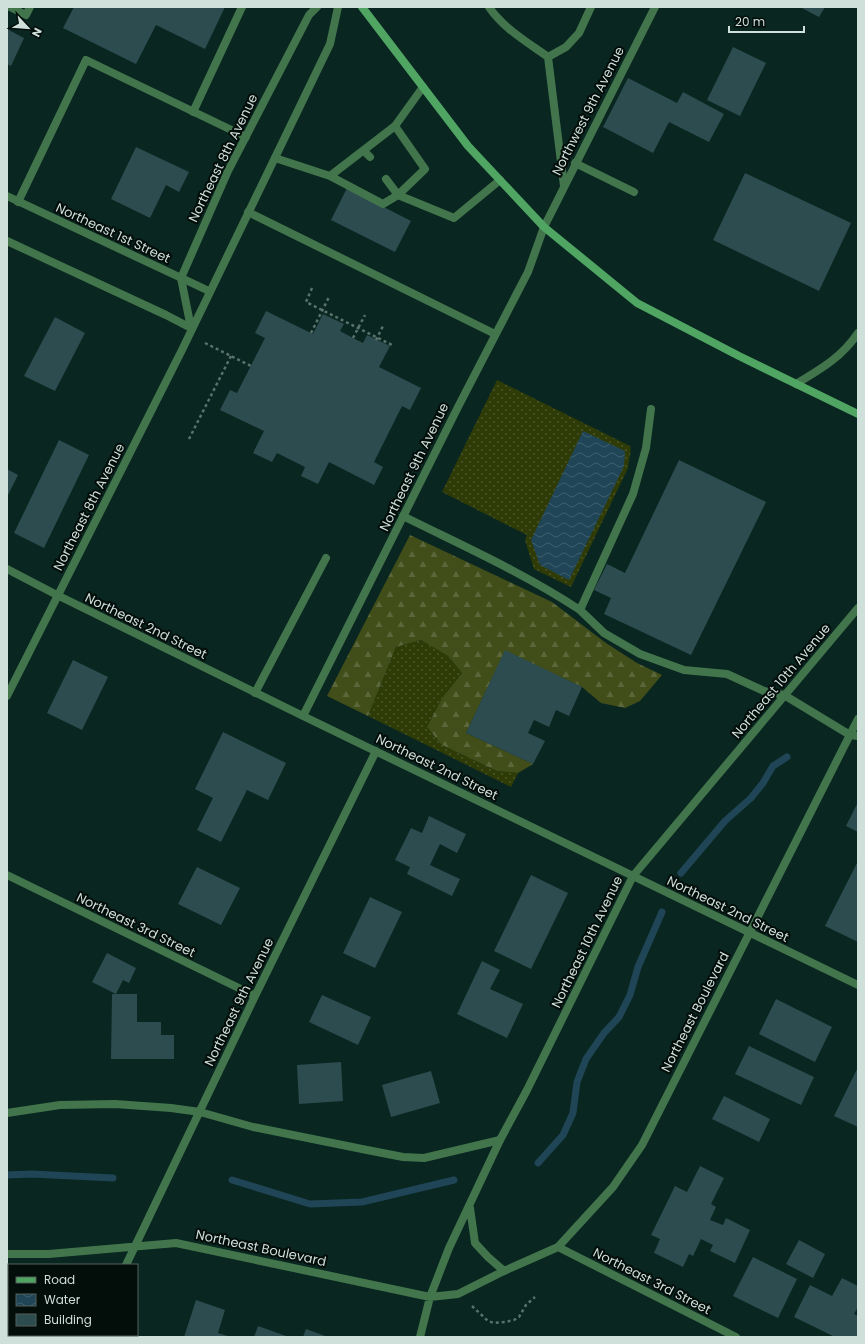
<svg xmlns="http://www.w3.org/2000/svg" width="865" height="1344" viewBox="0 0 865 1344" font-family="Poppins,sans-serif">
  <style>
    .grass { fill: url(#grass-dots) }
    .forest { fill: url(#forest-firs) }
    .water { fill: url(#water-waves) }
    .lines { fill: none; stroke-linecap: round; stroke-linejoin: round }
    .stream { stroke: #1f4556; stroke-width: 7 }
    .building { fill: #2d4c4f }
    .path { stroke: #5a726d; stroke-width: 2.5; stroke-dasharray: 3 3; stroke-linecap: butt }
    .service { stroke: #42754c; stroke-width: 8 }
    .minor { stroke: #42754c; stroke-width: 8 }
    .tertiary { stroke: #42754c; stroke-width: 8 }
    .secondary { stroke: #50a563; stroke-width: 8 }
    .labels { text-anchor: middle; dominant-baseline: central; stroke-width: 4; stroke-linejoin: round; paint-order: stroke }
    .street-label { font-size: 13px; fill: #cfdfda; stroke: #030d0a }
  </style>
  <defs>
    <pattern id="grass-dots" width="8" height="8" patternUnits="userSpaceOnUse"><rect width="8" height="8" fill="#2f3b07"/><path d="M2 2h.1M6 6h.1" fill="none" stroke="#4c572b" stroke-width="1.8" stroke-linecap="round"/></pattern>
    <pattern id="forest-firs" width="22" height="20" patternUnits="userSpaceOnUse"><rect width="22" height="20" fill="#414e19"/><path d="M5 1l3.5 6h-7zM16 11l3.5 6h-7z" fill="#5b673a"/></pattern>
    <pattern id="water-waves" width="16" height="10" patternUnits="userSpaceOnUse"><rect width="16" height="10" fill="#1f4556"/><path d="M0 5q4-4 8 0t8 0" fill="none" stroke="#3e5f6e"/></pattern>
  </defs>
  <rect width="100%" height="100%" fill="#092620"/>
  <path class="grass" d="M 497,380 L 630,446 C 632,452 628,461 628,468 L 571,587 L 534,569 L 525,540 L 527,535 L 442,492 Z
    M 421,640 L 448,656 L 462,673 L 442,698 L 427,727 L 442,745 L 497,771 L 518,773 L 511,787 L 368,716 L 396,647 Z"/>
  <path class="forest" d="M 410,535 L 552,602 L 606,643 L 637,663 L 662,675 L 640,701 L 625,708 L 601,703 L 582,687 L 505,651 L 466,733 L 533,764 L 518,773 L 497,771 L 442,745 L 427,727 L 442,698 L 462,673 L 448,656 L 421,640 L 396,647 L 368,716 L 327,696 Z"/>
  <path class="water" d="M 583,431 L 625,451 L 624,466 L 569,580 L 540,565 L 531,540 Z"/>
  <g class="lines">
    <path class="stream" d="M 681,873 L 725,821 L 751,798 L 763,783 L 773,766 L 787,757
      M 538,1163 L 563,1135 L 573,1113 L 577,1082 L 586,1059 L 604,1033 L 619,1017 L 630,995 L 638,967 L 662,912
      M 7,1175 L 32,1174 L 113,1178
      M 232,1180 L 310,1204 L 362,1202 L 454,1180"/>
  </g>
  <path class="building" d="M 74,7 L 225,7 L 205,49 L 156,25 L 136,64 L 63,28 Z
    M 800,7 L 825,7 L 819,17 Z
    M 7,29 L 24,38 L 11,66 L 7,64 Z
    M 733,47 L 766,63 L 740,116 L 707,100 Z
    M 628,78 L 677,103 L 683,92 L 724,114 L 709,142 L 669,122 L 653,153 L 603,127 Z
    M 136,147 L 189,172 L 179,192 L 166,185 L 150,218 L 111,199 Z
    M 745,173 L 851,223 L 819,291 L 713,240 Z
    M 347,188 L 411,221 L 395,252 L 331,220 Z
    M 266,311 L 313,334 L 323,314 L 344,324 L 340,331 L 353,338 L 363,343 L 367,335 L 390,346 L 379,367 L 421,388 L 410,410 L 402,406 L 374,462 L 383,467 L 374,485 L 329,462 L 318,484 L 301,476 L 305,467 L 277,453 L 272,462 L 253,453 L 264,431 L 220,410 L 230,390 L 237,393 L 265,338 L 255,333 Z
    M 55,317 L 85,333 L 55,391 L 24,376 Z
    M 59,440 L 89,455 L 44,548 L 14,533 Z
    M 679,460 L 766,502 L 691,655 L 604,614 L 611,598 L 594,590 L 607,564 L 625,573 Z
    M 7,469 L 18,475 L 7,497 Z
    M 505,650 L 582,687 L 569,716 L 556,710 L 549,727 L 534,720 L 528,733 L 545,741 L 533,764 L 466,733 Z
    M 73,660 L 108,677 L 82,730 L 47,713 Z
    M 223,732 L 286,763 L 268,800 L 247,790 L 221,842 L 197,830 L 213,798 L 195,789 Z
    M 858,802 L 858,832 L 846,826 Z
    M 429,816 L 466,834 L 457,853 L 440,844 L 430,865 L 460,879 L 452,896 L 407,874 L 410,867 L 395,860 L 411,828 L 422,833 Z
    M 858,861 L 858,942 L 825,926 Z
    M 197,867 L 240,888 L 221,925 L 178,904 Z
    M 531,875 L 568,893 L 531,969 L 494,951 Z
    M 370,897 L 402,912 L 375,968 L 343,953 Z
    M 107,953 L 136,968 L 129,983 L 123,980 L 116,994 L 92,982 Z
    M 482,961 L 500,970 L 490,989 L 523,1004 L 507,1038 L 457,1014 Z
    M 112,994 L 137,994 L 137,1022 L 161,1022 L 161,1035 L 174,1035 L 174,1059 L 111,1059 Z
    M 322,995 L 371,1017 L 358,1045 L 309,1022 Z
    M 776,999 L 832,1027 L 815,1062 L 759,1034 Z
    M 749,1046 L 814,1077 L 801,1105 L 735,1074 Z
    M 341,1062 L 343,1101 L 299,1104 L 297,1065 Z
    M 858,1067 L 858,1127 L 834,1116 Z
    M 431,1071 L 440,1103 L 391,1117 L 382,1085 Z
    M 724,1096 L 770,1119 L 759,1142 L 712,1119 Z
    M 700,1166 L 724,1178 L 711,1204 L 716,1207 L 710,1220 L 723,1225 L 726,1218 L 750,1230 L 735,1263 L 710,1251 L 713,1245 L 701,1239 L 693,1256 L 689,1254 L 683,1267 L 654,1253 L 660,1239 L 651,1235 L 675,1186 L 687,1192 Z
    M 799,1240 L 825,1254 L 813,1278 L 786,1264 Z
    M 753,1257 L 797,1279 L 778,1318 L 733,1296 Z
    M 842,1278 L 858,1286 L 858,1307 L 854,1314 L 858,1316 L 858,1337 L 835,1337 L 794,1317 L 810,1285 L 832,1296 Z
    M 196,1300 L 225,1310 L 218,1333 L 231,1337 L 184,1337 Z
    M 7,1312 L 9,1312 L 9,1335 L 17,1335 L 17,1337 L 7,1337 Z
    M 258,1326 L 289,1337 L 254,1337 Z
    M 306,1329 L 328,1337 L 303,1337 Z"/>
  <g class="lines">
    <path class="path" d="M 312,288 L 306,302 L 392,345
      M 311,333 L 329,297
      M 353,338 L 365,315
      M 376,340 L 384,324
      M 205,343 L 251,366
      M 189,439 L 231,356
      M 472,1306 L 488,1321 L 494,1323 L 505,1322 L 514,1320 L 519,1317 L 526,1305 L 535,1297"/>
    <path class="service" d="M 10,7 L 26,15 L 30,7
      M 489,7 C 503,28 527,42 548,57 L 564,186
      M 548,57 L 566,47 L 579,33 L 591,7
      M 193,112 L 242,7
      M 364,151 L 370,157
      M 275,158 L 330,176 L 395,126 L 423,87
      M 575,163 L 634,192
      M 330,176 L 383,204 L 398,195 L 454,218 L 500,180
      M 386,179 L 398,195 L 425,169 L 395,126
      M 18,202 L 86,60 L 246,137
      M 248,212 L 495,334
      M 796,384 C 821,369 842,357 858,333
      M 651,409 L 646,448 L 633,494 L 580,610 L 604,633 L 640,654 L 684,670 L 727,674 L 764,691 L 784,695 L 850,735 L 858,736
      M 403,516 C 463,546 524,573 580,610
      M 255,693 L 326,558"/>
    <path class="minor" d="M 7,196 L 209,291
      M 7,241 L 166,315 L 191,328
      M 7,569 L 57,595 L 303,716 L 858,985
      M 303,716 L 459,405 L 528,272 L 544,227 L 655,7
      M 7,875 L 255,996
      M 7,1113 L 60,1105 L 115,1104 L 171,1108 L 200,1112 L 253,1127 L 367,1150 L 403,1157 L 424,1158 L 500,1140
      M 470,1208 L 475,1243 L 488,1257 L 504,1271
      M 558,1247 L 736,1337
      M 7,1254 L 49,1254 L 176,1243 L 430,1297 L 458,1294 L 504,1271 L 558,1247 L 613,1187 L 642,1145 L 858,719
      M 126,1265 L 255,996 L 376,751
      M 91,1337 L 92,1335
      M 420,1337 L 430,1297 L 449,1248 L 500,1140 L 527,1090 L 633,876 L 858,608"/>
    <path class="tertiary" d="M 191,328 L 181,278 L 228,171 L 309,15 L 317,7
      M 7,696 L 182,350 L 330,44 L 338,7"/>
    <path class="secondary" d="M 362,7 L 468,146 L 544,227 L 637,303 L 739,356 L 858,414"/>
  </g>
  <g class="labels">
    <g class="street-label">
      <text transform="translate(588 111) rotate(-63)">Northwest 9th Avenue</text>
      <text transform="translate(223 158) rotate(-64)">Northeast 8th Avenue</text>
      <text transform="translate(113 233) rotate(25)">Northeast 1st Street</text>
      <text transform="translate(414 467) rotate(-64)">Northeast 9th Avenue</text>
      <text transform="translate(89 507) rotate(-63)">Northeast 8th Avenue</text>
      <text transform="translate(146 626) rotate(26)">Northeast 2nd Street</text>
      <text transform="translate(781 681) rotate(-50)">Northeast 10th Avenue</text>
      <text transform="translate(437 767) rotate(26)">Northeast 2nd Street</text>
      <text transform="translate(728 909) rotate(26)">Northeast 2nd Street</text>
      <text transform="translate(136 925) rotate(26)">Northeast 3rd Street</text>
      <text transform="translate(587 942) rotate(-64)">Northeast 10th Avenue</text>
      <text transform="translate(239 1002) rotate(-64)">Northeast 9th Avenue</text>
      <text transform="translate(695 1012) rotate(-63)">Northeast Boulevard</text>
      <text transform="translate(261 1248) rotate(12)">Northeast Boulevard</text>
      <text transform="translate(652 1281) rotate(27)">Northeast 3rd Street</text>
    </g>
  </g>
  <rect width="865" height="1344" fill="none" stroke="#cfdfda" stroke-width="16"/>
  <rect x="8" y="1264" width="130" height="72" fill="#030d0a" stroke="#55615d"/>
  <rect x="16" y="1277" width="20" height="6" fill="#50a563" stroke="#55615d"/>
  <text x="44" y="1284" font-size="12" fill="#cfdfda">Road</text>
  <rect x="16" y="1294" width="20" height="12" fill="url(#water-waves)" stroke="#55615d"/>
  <text x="44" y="1304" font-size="12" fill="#cfdfda">Water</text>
  <rect x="16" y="1314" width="20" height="12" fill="#2d4c4f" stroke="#55615d"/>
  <text x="44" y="1324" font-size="12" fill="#cfdfda">Building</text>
  <g transform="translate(28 28) rotate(116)" stroke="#030d0a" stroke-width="3" paint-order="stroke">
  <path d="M0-3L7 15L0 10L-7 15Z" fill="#cfdfda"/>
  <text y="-6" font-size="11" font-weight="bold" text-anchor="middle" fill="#cfdfda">N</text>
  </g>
  <path d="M729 26v6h75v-6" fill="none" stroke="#cfdfda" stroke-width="2"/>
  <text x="735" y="26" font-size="12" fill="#cfdfda" stroke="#030d0a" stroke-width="3" paint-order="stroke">20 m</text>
</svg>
